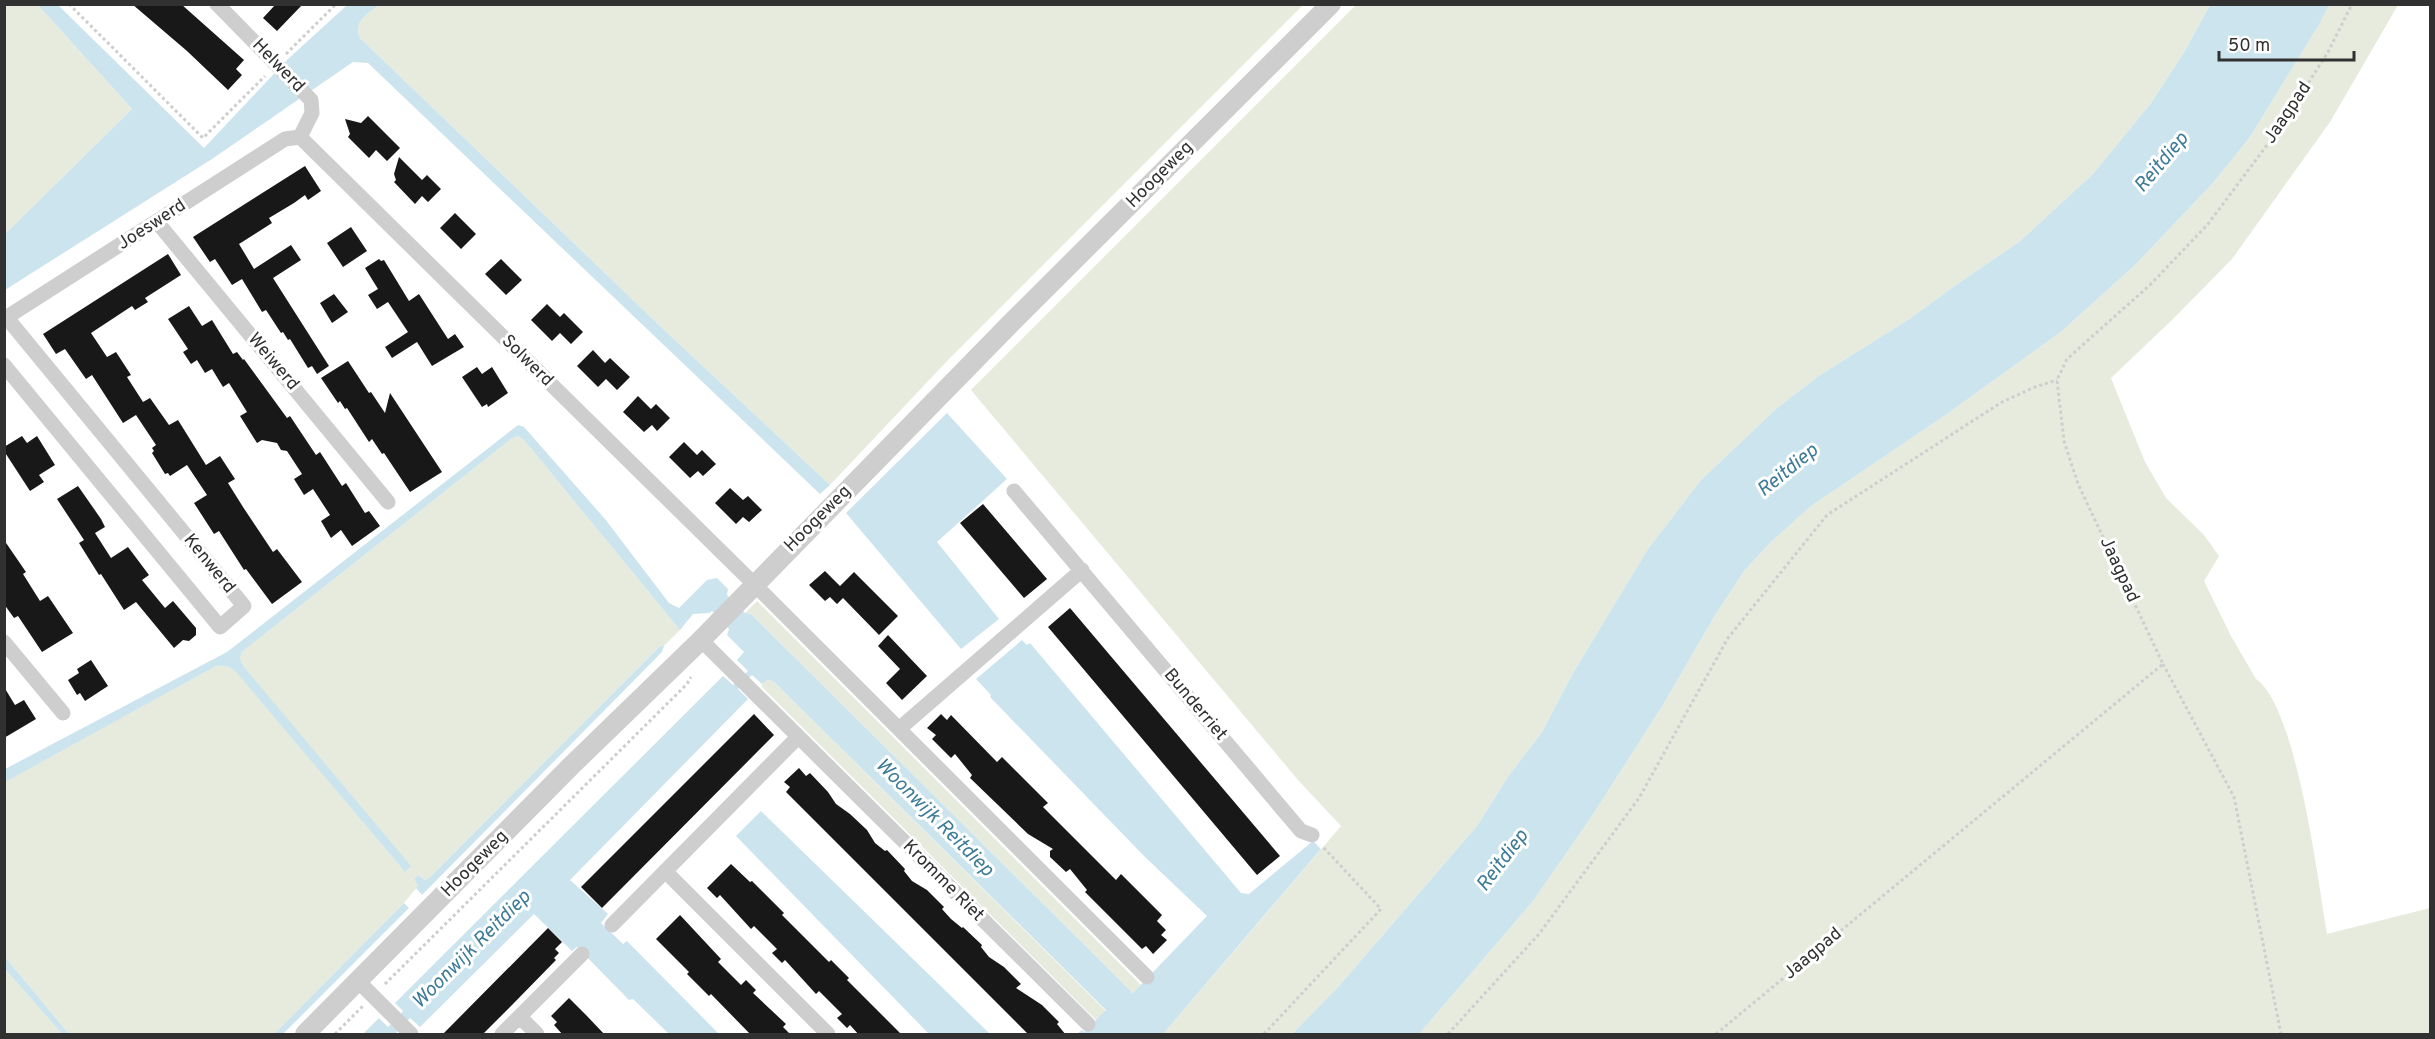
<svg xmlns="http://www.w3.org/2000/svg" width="2435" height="1039" viewBox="0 0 2435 1039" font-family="Overpass,sans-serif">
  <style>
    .green { fill: #e6ebdd }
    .water { fill: #cce4ee }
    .building { fill: #181818 }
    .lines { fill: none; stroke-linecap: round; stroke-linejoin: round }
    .path { stroke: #cecece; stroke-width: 3; stroke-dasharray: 3 3; stroke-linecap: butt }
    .minor { stroke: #cecece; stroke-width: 15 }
    .tertiary { stroke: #cecece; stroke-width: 20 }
    .labels { text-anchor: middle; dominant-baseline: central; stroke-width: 6; stroke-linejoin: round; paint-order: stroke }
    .street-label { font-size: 18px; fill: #313131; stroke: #fff }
    .water-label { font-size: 20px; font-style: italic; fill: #3d7b96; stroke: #fff }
  </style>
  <rect width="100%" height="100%" fill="#fff"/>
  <path class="green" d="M 380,4 L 1303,5 L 948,360 L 830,485 L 659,325 L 360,38 C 353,21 368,14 380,4 Z
    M 5,5 L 38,5 L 132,109 L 5,234 Z
    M 1356,5 L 2210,5 L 2183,54 L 2151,103 L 2093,174 L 2019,242 L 1953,287 L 1911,318 L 1820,375 L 1777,408 L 1701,480 L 1648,549 L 1573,673 L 1542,732 L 1507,778 L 1477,826 L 1339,986 L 1292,1034 L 1163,1034 L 1341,826 L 1298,780 L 971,390 Z
    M 2329,5 L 2398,5 L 2330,122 L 2232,259 L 2173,319 L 2111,378 L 2145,462 L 2166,498 L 2204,535 L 2219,556 L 2204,581 L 2231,636 L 2256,679 C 2297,707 2318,882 2327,934 L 2430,908 L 2430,1034 L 1419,1034 L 1533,901 L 1590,819 L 1663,705 L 1714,617 L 1744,571 L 1771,542 L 1811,506 L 1947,414 L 2062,331 L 2136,264 L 2213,183 L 2250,137 L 2320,23 Z
    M 518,436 L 524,440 L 680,630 L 664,646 L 660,646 L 429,878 L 425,880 L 418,875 L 414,879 L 418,886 L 404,903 L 274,1034 L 69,1034 L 5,957 L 4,782 L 216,666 C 225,665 230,666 237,672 L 405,872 L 244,667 L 240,658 L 242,652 L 511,439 Z
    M 757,601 L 1141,985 L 1133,993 L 751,614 L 745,613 Z
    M 766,680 L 773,681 L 1106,1011 L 1096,1020 L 762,687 L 762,684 Z
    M 5,969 L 62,1034 L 5,1034 Z"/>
  <path class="water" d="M 38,5 L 58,5 L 204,148 L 287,60 L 346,6 L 345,5 L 379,5 C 368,14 353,21 360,38 L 659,325 L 830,485 L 820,494 L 368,63 L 353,62 L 212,159 L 5,290 L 5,234 L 132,109 Z
    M 2210,5 L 2329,5 L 2320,23 L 2250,137 L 2213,183 L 2136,264 L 2062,331 L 1947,414 L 1811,506 L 1771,542 L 1744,571 L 1714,617 L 1663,705 L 1590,819 L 1533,901 L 1419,1034 L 1292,1034 L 1339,986 L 1477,826 L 1507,778 L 1542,732 L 1573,673 L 1648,549 L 1701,480 L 1777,408 L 1820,375 L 1911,318 L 1953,287 L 2019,242 L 2093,174 L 2151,103 L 2183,54 Z
    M 947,413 L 1007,479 L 937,542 L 999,619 L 961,649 L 846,513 Z
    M 518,425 L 524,427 L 605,519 L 669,603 L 679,608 L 707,580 L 717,578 L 728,589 L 727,595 L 745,613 L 751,614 L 1133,993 L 1207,916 L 1144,856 L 990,697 L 991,695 L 976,679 L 1022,640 L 1027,645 L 1030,643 L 1241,893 L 1249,894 L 1313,841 L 1321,849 L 1163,1034 L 1077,1034 L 1082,1030 L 1084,1032 L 1106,1010 L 773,681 L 767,680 L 762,684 L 752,675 L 738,689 L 748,699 L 570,880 L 608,914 L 601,923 L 623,944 L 627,941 L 719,1034 L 669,1034 L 633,999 L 629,1000 L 577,947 L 572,951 L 534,914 L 420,1027 L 410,1018 L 395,1034 L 363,1034 L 379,1018 L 388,1027 L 403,1011 L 395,1003 L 723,676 L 733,685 L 748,671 L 737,660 L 744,652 L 727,635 L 729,629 L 712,611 L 709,613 L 693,614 L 680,630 L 524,440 L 518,436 L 511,439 L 242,652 L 240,658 L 244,667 L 411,866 L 405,872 L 237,673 C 230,666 225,665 216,666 L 5,782 L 5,769 L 227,652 Z
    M 660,646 L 664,646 L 662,652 L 422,895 L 416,888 L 418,886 L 414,879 L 418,875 L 425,880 L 429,878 Z
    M 761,811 L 990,1034 L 929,1034 L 736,836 Z
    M 404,903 L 409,908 L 283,1034 L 274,1034 Z
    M 5,957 L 69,1034 L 62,1034 L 5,969 Z"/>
  <path class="building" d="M 132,4 L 181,4 L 244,60 L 236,69 L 242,75 L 228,90 L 187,51 Z
    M 276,4 L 303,4 L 277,31 L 263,18 Z
    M 368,116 L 400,148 L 387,161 L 376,150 L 369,158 L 348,137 L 350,134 L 345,119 L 361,123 Z
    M 399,157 L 422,180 L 427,175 L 441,189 L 428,202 L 422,196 L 415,204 L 394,182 L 396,180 L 394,174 Z
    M 305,166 L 321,191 L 308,200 L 305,195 L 294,203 L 269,218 L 272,223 L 239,244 L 254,269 L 291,245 L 301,260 L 273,278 L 329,366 L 317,374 L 312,366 L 308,368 L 290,339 L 288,340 L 283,332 L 281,333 L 266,310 L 262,312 L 242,279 L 232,285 L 215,259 L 210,262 L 193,237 Z
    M 455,213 L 476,234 L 461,249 L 440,228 Z
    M 351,227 L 367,251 L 343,267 L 327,243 Z
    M 168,254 L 181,275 L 145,298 L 148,302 L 135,310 L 132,306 L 91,333 L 107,357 L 116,352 L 131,375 L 127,377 L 143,402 L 150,398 L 169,425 L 178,420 L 206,465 L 220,456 L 235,479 L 228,483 L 243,507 L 273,552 L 277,549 L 302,582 L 272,604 L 246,569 L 244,570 L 219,531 L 214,534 L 194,503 L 207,495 L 187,465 L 170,476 L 168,473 L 165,474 L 152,453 L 154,451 L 152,448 L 156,445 L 136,415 L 123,423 L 92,375 L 86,379 L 65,349 L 56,354 L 43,334 Z
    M 379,259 L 381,261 L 384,260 L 409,301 L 419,294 L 448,339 L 455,334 L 464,347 L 432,366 L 417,342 L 392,358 L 385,347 L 408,332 L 388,302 L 377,309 L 368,295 L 378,289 L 365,268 Z
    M 501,259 L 522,280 L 506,295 L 485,274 Z
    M 334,294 L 348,312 L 332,323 L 320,303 Z
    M 547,304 L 560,317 L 564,313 L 583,332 L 571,344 L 560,333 L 552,341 L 531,320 Z
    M 189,306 L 202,326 L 212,320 L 233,354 L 237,352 L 243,360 L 244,359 L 287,418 L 290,416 L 316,455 L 320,452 L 342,486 L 346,483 L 365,513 L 369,511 L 380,526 L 352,546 L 341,530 L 331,538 L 321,521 L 330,515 L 313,489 L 304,495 L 294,479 L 302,474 L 287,451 L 281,450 L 277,443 L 262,440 L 257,443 L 240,416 L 247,412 L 229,383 L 223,387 L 212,369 L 205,373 L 197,360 L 191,364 L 183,352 L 188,349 L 168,319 Z
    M 593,350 L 605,363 L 610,358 L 630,377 L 617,390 L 606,379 L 598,387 L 577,366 Z
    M 348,361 L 369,393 L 371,392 L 385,413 L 390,393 L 442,472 L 410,492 L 384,453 L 382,454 L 372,439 L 369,442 L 347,408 L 345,409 L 340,401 L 338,403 L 321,378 Z
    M 477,367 L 482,374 L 492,367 L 508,393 L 488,407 L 487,404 L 482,407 L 462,377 Z
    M 638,396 L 651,409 L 656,404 L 670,418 L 657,431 L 652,425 L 644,432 L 623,412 Z
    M 22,436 L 27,443 L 37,436 L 55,465 L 39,475 L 44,482 L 30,491 L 4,451 L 4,447 Z
    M 684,442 L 697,455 L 702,450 L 716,464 L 703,476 L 698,471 L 690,478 L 669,457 Z
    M 78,486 L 101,519 L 105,527 L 95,533 L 111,558 L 128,547 L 149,575 L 142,580 L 165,608 L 173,601 L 196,628 L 196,635 L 189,641 L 183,640 L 174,648 L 136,602 L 124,610 L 101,574 L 99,575 L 79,543 L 94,534 L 84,540 L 57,499 Z
    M 730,488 L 743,500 L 748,496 L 762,510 L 749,522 L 743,517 L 736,524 L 715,503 Z
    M 983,504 L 1047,579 L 1024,598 L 960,523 Z
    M 4,540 L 26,572 L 23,574 L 40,601 L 48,596 L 73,633 L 42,652 L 18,616 L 14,618 L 4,604 Z
    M 825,571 L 840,586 L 854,572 L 898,616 L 879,635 L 843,598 L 837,604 L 830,597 L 825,601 L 809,585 Z
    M 1070,608 L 1280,856 L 1257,875 L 1048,627 Z
    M 888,635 L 927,676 L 902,700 L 886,683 L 900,669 L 878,646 Z
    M 91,660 L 108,686 L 85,701 L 80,693 L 77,695 L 68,680 L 79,673 L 77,669 Z
    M 4,687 L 15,705 L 24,700 L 36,719 L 4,738 Z
    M 754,714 L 774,735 L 602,908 L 581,887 Z
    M 941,714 L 947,720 L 951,715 L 997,762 L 1002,757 L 1048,803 L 1043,807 L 1116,880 L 1121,874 L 1162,915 L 1157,921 L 1166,930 L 1161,935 L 1167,940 L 1153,954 L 1146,946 L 1142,949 L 1085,892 L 1087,890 L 1070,869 L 1066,872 L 1050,857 L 1050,851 L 1053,849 L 1028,834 L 970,778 L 972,775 L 955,754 L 951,758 L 932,739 L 936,735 L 927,728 Z
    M 799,768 L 806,776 L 810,773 L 828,792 L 836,804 L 850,814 L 867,830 L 875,843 L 885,851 L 887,850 L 905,869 L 904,871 L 912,881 L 927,890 L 944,907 L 942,909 L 951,919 L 962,928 L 963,927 L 982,945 L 981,947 L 989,957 L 1004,967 L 1021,984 L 1016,988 L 1042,1005 L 1059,1022 L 1057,1024 L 1066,1035 L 1029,1035 L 786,792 L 790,787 L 784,782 Z
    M 731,864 L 750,882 L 752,881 L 784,913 L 782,915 L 829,962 L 831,960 L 849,978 L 847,980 L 902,1035 L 859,1035 L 850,1025 L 847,1028 L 837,1018 L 842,1014 L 819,991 L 816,994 L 785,960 L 782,963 L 772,953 L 777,949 L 754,926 L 751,929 L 720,895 L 717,898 L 707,888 Z
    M 680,915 L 721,959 L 718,962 L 741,985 L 746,980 L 756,990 L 753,993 L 786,1024 L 783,1027 L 791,1035 L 751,1035 L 711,994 L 709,996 L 687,974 L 689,972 L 656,939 Z
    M 548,928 L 562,942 L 555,949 L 559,953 L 554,958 L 556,960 L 512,1005 L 482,1035 L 442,1035 Z
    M 569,998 L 587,1016 L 605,1035 L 563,1035 L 554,1025 L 557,1022 L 551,1016 Z"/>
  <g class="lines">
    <path class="path" d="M 69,4 L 203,138 L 265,76
      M 286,54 L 334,6 L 333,4
      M 2163,664 L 2234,797 L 2281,1034
      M 385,984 L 687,684 L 691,677
      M 335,1034 L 363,1006
      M 1264,1034 L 1381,909 L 1323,847
      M 1448,1034 L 1539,934 L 1639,798 L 1728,638 L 1827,515 L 2002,402 L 2035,387 L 2057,380
      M 1716,1034 L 2163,664 L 2078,484 L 2064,441 L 2057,380 L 2067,359 L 2150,285 L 2208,224 L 2279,129 L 2328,52 L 2352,4"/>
    <path class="minor" d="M 217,4 L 311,100 L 312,113 L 300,137
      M 300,137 L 754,584 L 1147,977
      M 157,222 L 388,502
      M 4,319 L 285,139 L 300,137
      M 4,365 L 220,627 L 244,606 L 7,318
      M 1014,491 L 1301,831 L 1312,835
      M 701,640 L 1088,1024
      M 4,642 L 63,713
      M 899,729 L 1082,570
      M 665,871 L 828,1034
      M 612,925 L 798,737
      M 358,981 L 411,1034
      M 520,1017 L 537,1034
      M 502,1034 L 582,954"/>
    <path class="tertiary" d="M 305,1034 L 574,763 L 701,640 L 1012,322 L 1331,4"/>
  </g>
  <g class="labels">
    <g class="street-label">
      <text transform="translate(278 66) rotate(46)">Helwerd</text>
      <text transform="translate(2288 113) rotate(-56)">Jaagpad</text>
      <text transform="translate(1160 175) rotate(-45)">Hoogeweg</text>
      <text transform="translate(152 225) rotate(-33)">Joeswerd</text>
      <text transform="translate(527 361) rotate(45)">Solwerd</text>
      <text transform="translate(273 362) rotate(50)">Weiwerd</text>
      <text transform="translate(818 519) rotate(-45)">Hoogeweg</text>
      <text transform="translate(209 564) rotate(51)">Kenwerd</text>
      <text transform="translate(2119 570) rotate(65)">Jaagpad</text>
      <text transform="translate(1195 705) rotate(50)">Bunderriet</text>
      <text transform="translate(475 864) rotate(-45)">Hoogeweg</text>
      <text transform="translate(943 881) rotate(45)">Kromme Riet</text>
      <text transform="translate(1813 954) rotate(-40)">Jaagpad</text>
    </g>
    <g class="water-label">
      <text transform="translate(2162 163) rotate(-50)">Reitdiep</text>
      <text transform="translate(1788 471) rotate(-39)">Reitdiep</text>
      <text transform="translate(934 818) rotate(45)">Woonwijk Reitdiep</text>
      <text transform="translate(1503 861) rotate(-53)">Reitdiep</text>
      <text transform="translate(472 950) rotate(-45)">Woonwijk Reitdiep</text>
    </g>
  </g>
  <rect width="2435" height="1039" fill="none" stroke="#313131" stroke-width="12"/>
  <path d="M2219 51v9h135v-9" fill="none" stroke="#313131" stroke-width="3"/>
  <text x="2228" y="51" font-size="18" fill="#313131" stroke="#ffffff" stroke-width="4.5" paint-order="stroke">50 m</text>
</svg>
